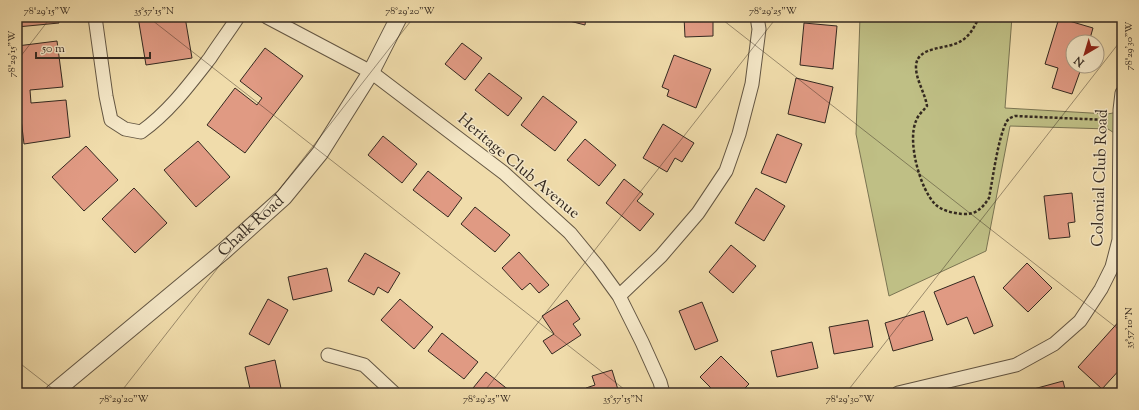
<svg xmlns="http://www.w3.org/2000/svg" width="1139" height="410" viewBox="0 0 1139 410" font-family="'Sorts Mill Goudy',serif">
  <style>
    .green { fill: #bfbf85; stroke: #7a7452 }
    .building { fill: #e09a83; stroke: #342920 }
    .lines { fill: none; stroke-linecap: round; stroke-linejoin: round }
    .minor-casing { stroke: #635643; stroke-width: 15 }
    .tertiary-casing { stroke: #635643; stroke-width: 18 }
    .path { stroke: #342920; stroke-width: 2.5; stroke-dasharray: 3 2; stroke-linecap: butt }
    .minor { stroke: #f5e8c8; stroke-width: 13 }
    .tertiary { stroke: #f5e8c8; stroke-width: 16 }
    .ticks { fill: none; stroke: #342920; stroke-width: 1; stroke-opacity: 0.45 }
    .labels { text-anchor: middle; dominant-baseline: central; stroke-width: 3; stroke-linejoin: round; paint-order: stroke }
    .street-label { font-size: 16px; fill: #342920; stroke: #f5e8c8 }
    .neatline { fill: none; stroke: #342920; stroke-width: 1.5 }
    .ticks-label { font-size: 10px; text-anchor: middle; fill: #342920 }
  </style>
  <rect width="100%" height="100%" fill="#f0dcab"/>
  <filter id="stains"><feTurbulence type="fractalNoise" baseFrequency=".005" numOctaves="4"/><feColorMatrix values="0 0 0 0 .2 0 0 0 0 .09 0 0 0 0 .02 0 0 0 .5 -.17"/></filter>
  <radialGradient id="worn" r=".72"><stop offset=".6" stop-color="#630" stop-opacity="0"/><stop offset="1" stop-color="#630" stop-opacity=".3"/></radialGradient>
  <path class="green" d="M 860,17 L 1012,17 L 1005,108 L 1108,114 L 1122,111 L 1122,138 L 1108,129 L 1010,126 L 986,251 L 889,296 L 856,134 Z"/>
  <path class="building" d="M 17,17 L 58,17 L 59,23 L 17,27 Z
    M 138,17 L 185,17 L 192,58 L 146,65 Z
    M 554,17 L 586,17 L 585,25 Z
    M 684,17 L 713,17 L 713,36 L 685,37 Z
    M 1059,18 L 1093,28 L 1089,42 L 1073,42 L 1073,66 L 1082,66 L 1072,94 L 1052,88 L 1058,68 L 1045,64 Z
    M 804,23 L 837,26 L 833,69 L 800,65 Z
    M 57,41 L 63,87 L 30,90 L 31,103 L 66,100 L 70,137 L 24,144 L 17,85 L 17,46 Z
    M 462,43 L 482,58 L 465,80 L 445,64 Z
    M 265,48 L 303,76 L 245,153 L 207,125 L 235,88 L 257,105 L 262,98 L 240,81 Z
    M 674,55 L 711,69 L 696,108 L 667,96 L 669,90 L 662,87 Z
    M 489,73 L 522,98 L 508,116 L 475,90 Z
    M 796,78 L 833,87 L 825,123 L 788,114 Z
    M 543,96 L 577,122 L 555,151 L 521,125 Z
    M 663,124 L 694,143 L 682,162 L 675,158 L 667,172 L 643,158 Z
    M 777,134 L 802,144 L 786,183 L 761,173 Z
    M 383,136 L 417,164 L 402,183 L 368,155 Z
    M 585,139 L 616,165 L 599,186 L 567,160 Z
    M 198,141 L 230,177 L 196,207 L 164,170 Z
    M 86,146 L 118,180 L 84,211 L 52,177 Z
    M 428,171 L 462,198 L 448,217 L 413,190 Z
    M 624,179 L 643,194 L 637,201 L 654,214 L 640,231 L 606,203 Z
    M 134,188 L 167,223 L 135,253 L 102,219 Z
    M 756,188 L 785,206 L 764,241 L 735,223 Z
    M 1072,193 L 1075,222 L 1068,223 L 1070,237 L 1049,239 L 1044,196 Z
    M 475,207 L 510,235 L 495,252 L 461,224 Z
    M 731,245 L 756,266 L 733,293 L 709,272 Z
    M 519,252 L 549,285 L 539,293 L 530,283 L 522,290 L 502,268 Z
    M 365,253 L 400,273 L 388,293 L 378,287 L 374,295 L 348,281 Z
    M 1027,263 L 1052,288 L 1028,312 L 1003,288 Z
    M 327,268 L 332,291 L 293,300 L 288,277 Z
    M 974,276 L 993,326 L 974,334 L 967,317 L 947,325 L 934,292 Z
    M 268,299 L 288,310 L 269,345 L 249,334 Z
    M 400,299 L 433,327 L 414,349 L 381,320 Z
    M 567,300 L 580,319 L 573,324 L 581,335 L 552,354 L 543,341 L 554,334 L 542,316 Z
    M 702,302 L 718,341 L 695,350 L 679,311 Z
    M 924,311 L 933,340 L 893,351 L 885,323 Z
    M 1122,318 L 1122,367 L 1102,389 L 1078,367 Z
    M 868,320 L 873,347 L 834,354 L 829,327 Z
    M 442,333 L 478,362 L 464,379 L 428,351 Z
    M 812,342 L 818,368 L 777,377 L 771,351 Z
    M 721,356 L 749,384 L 740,393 L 716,393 L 700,377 Z
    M 275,360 L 282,393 L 251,393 L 245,367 Z
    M 612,370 L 619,393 L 588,393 L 586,388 L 595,385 L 592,376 Z
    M 486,372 L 510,391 L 508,393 L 469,393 Z
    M 1063,381 L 1066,393 L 1019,393 Z"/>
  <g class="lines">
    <g class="minor-casing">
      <path id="minor" d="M 95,17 L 106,96 L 111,120 L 125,129 L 141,132 C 169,112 189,85 210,58 C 219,44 229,31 238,17
        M 267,17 L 371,72 L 504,173 L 570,233 L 598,267 L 619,296 L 642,342 L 660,382 L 663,393
        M 619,296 L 661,256 L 698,213 L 726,171 L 739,134 L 752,84 L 759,29 L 757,17
        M 328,355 L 364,365 L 394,393
        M 898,393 L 1016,365 L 1054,344 L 1080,321 L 1101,289 L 1112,267 L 1119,240 L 1120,110 L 1122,93"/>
    </g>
    <g class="tertiary-casing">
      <g id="tertiary">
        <path id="s1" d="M 53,393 L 225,250 L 284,197 L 320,153 L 371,72 L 399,17"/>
      </g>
    </g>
    <path class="path" d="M 979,17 C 975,26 970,36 961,41 C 948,50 916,45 916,67 C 916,80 925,93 927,106 C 923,111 918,115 916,121 C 907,141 920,190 936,205 C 943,211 953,213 962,214 C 975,215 982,209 989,198 C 993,178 998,137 1007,121 C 1009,118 1012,117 1015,116 L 1108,120"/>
    <use href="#minor" class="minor"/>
    <use href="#tertiary" class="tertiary"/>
  </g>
  <path class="ticks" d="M 148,17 L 629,393M 719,17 L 1122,332M 17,61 L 51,17M 17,361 L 58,393M 120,393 L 414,17M 483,393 L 777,17M 846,393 L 1122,39"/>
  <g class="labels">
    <g class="street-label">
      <text transform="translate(518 167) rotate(40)">Heritage Club Avenue</text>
      <text transform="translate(1101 178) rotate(-88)">Colonial Club Road</text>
      <text stroke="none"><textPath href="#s1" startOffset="259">Chalk Road</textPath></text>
    </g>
  </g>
  <rect width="1139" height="410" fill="none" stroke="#f0dcab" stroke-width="44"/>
  <g transform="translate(1085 54) rotate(218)"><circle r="19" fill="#f5e8c8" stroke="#a89c85"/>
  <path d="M0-3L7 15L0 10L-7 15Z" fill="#8f2418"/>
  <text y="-6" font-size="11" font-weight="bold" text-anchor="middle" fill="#342920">N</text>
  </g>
  <path d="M36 52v6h114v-6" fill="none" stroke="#342920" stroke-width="2"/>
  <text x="42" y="52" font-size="12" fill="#342920" stroke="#f5e8c8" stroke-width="3" paint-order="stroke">50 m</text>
  <rect x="22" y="22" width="1095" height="366" class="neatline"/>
  <g class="ticks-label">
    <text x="47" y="14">78°29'15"W</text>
    <text x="154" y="14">35°57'15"N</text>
    <text x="410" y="14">78°29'20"W</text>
    <text x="773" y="14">78°29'25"W</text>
    <text transform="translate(1128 46) rotate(-90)" y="4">78°29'30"W</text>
    <text transform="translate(11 54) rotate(-90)" y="4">78°29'15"W</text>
    <text transform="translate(1128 328) rotate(-90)" y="4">35°57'10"N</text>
    <text x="124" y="402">78°29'20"W</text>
    <text x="487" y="402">78°29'25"W</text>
    <text x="623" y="402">35°57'15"N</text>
    <text x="850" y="402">78°29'30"W</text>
  </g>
  <rect width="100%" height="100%" filter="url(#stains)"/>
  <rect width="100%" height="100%" fill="url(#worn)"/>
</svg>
